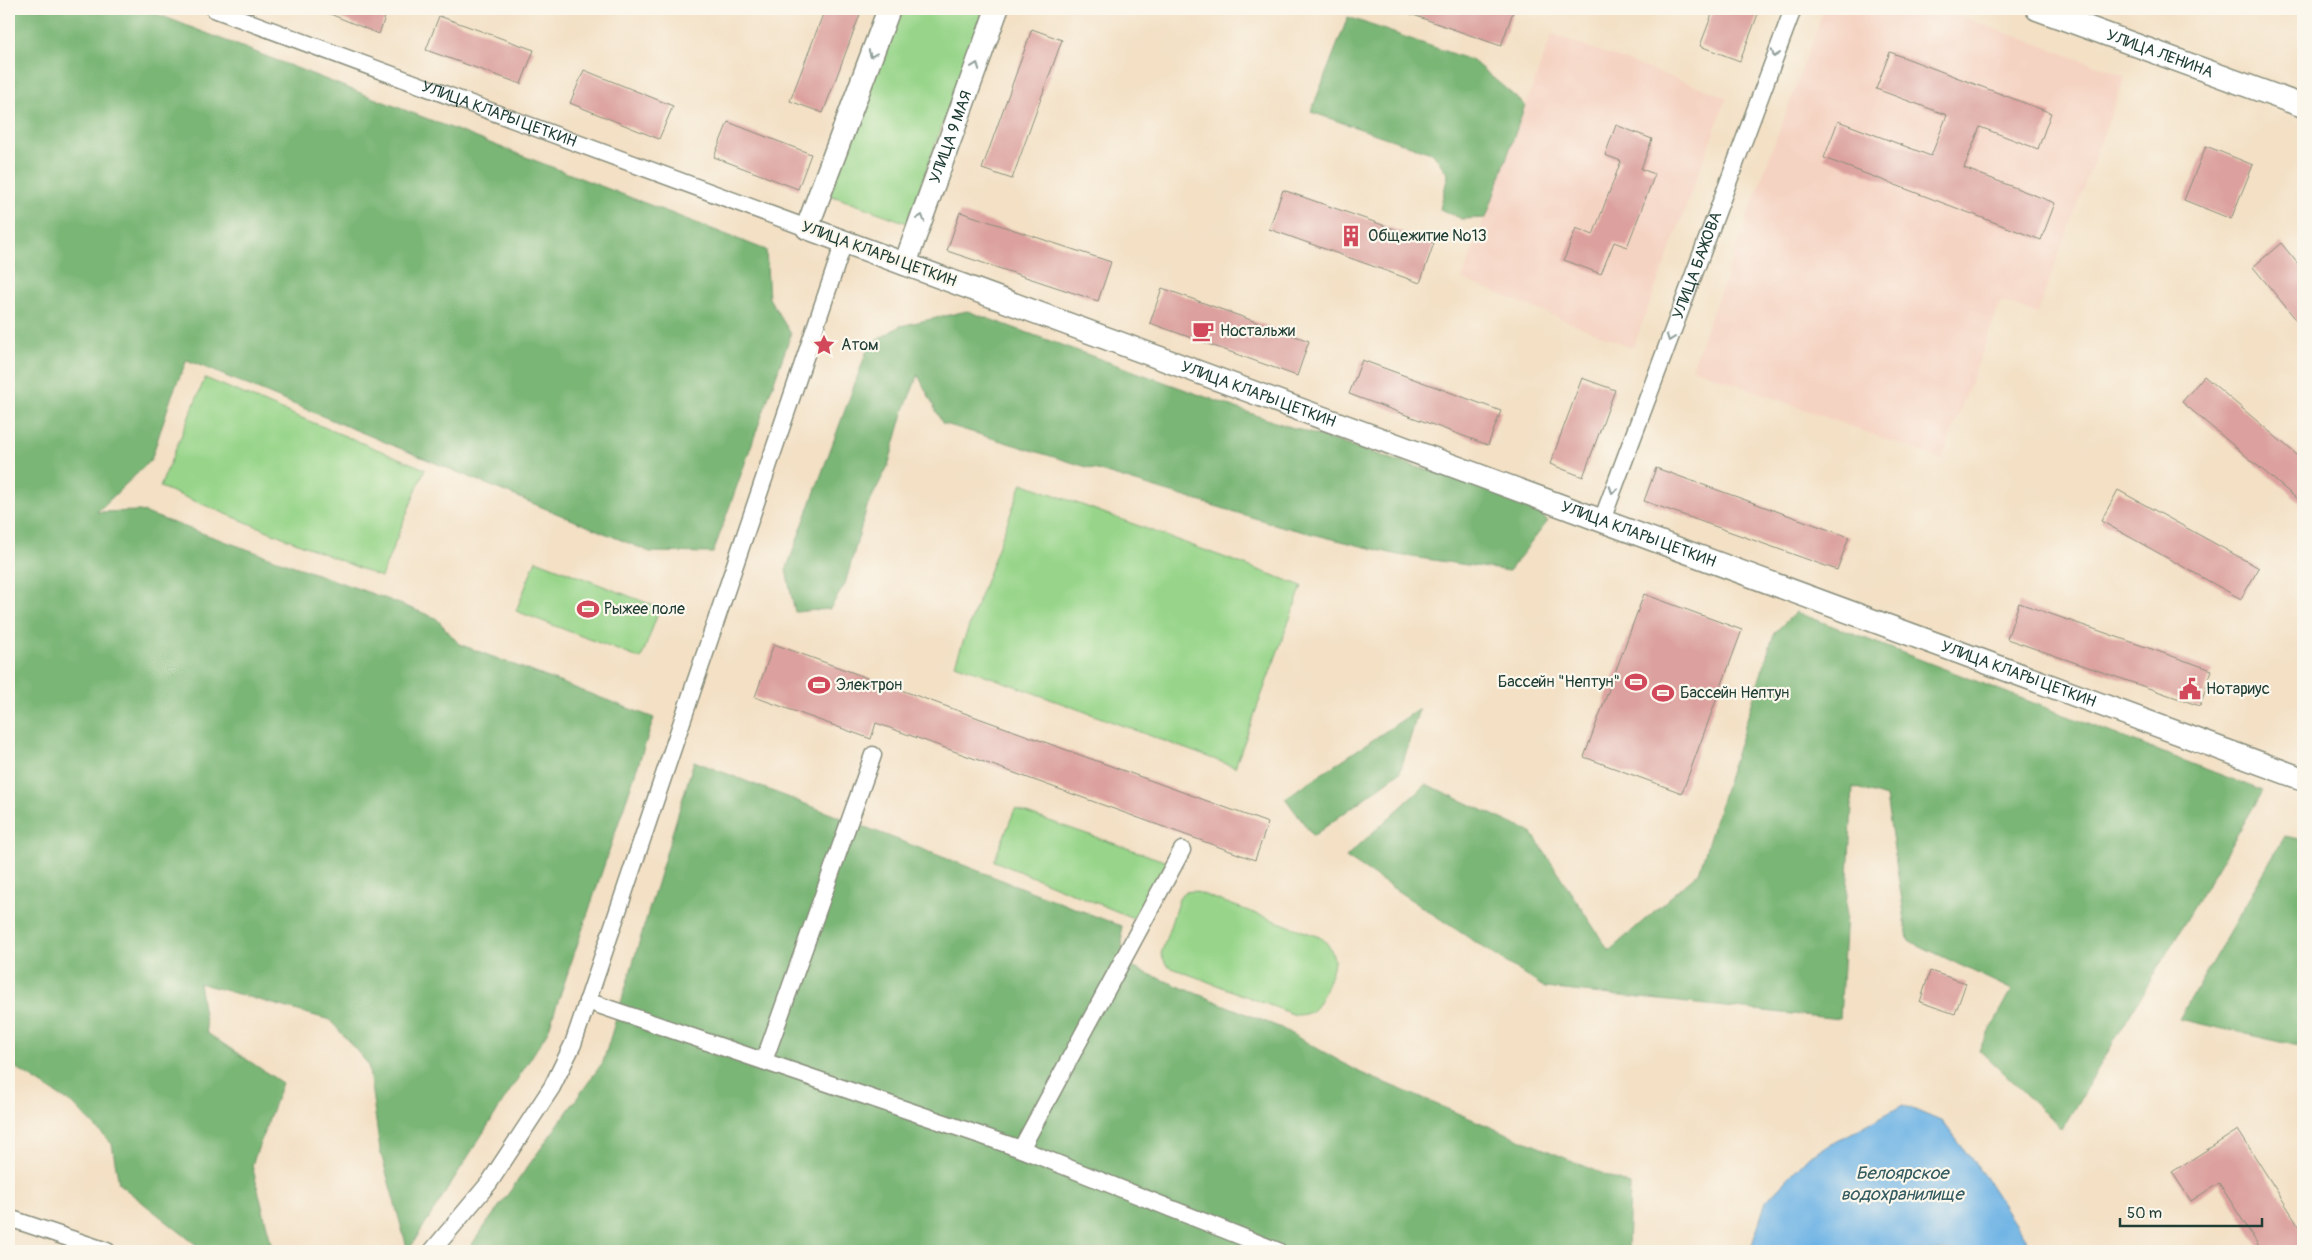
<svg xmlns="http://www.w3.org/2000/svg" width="2312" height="1260" viewBox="0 0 2312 1260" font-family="Pangolin,sans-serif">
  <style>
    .built { fill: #f5d3c2 }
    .green { fill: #98d58a; stroke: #5c895f }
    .forest { fill: #7ab676; stroke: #4c7a55 }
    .water { fill: #6fb4e5; stroke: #47788c }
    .building { fill: #dca19e }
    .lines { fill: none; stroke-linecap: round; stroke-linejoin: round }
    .street-casing { stroke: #898e7c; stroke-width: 19 }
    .secondary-casing { stroke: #898e7c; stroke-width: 25 }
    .street { stroke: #fff; stroke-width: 16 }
    .secondary { stroke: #fff; stroke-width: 22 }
    .oneway { stroke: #8f9e9a }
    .labels { text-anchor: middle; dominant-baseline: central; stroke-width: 4.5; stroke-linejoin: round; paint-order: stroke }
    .street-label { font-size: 16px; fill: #1f3d34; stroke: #fbf7ec }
    .poi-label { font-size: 16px; fill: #1f3d34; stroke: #fbf7ec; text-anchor: start }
    .water-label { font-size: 18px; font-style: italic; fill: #335b60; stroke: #fbf7ec }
  </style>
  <rect width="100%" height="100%" fill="#fbf7ec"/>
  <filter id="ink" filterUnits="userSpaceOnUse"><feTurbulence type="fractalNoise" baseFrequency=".02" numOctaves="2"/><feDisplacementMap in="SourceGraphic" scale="10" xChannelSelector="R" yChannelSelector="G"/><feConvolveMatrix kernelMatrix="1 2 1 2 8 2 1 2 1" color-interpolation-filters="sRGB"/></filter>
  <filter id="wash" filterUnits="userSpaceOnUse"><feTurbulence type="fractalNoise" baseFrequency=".0096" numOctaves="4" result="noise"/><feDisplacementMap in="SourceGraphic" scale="20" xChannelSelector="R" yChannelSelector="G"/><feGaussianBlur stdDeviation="1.12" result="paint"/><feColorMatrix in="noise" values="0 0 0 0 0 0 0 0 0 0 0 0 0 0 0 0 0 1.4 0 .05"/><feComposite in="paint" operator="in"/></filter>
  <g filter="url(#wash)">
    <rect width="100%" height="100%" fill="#f3e0c5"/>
    <path class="built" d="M 1824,9 L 1941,9 L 2125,76 L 2037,314 L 2001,301 L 1942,460 L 1692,368 Z
      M 1552,34 L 1727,97 L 1633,348 L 1462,279 Z"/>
    <path class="green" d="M 898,9 L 984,9 L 907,223 L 830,195 Z
      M 205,378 L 425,469 L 381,577 L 160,487 Z
      M 1022,483 L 1302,586 L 1235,767 L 955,664 Z
      M 536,560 L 660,608 L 641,659 L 516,611 Z
      M 1015,809 L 1167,862 L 1133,918 L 994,861 Z
      M 1194,891 L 1322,938 C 1328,944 1332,950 1334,959 C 1335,968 1321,1003 1313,1010 C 1308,1014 1302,1015 1295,1015 L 1167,966 L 1161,954 L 1179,899 L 1184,892 Z"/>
    <path class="forest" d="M 9,9 L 144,9 L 766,250 L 769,298 L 791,334 L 713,553 L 650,552 L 187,360 L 172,395 L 151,460 L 97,512 L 140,511 L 387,599 L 436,618 L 459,644 L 654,718 L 548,1031 L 408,1251 L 380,1150 L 368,1064 L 330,1020 L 199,983 L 207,1033 L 282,1083 L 252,1165 L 273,1251 L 204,1251 L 119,1184 L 112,1144 L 74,1105 L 13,1066 L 9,1066 Z
      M 1348,17 L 1473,61 L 1525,105 L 1486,218 L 1462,219 L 1440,209 L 1448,175 L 1434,154 L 1311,112 Z
      M 967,311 L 1275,422 L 1528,502 L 1548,521 L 1509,571 L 1398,555 L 1284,527 L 942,423 L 918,375 L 904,410 L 888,466 L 867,507 L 845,584 L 830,609 L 795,612 L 786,570 L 869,345 L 900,326 Z
      M 1796,612 L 2263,791 L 2062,1129 L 1979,1050 L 2012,990 L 1908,940 L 1886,797 L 1853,787 L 1840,1019 L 1545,988 L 1346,857 L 1426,784 L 1532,833 L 1609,951 L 1699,872 L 1774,633 Z
      M 1419,709 L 1400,772 L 1313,836 L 1285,798 Z
      M 694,761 L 1121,926 L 1124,964 L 1281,1028 L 1361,1073 L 1630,1185 L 1628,1251 L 467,1251 L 603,1062 Z
      M 2285,836 L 2303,840 L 2303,1047 L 2179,1019 Z"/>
    <path class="water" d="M 1903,1105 L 1943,1122 L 1985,1177 L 2033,1251 L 1750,1251 L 1766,1201 L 1809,1156 Z"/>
    <g id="blocks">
      <path class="building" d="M 318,9 L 388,9 L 379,34 Z
        M 825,9 L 862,9 L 823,113 L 790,101 Z
        M 1403,9 L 1514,9 L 1501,46 L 1402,11 Z
        M 1714,9 L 1760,9 L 1740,61 L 1700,46 Z
        M 439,16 L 534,50 L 521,84 L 426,50 Z
        M 1032,29 L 1062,40 L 1012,179 L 982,169 Z
        M 1890,52 L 2051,113 L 2038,149 L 1980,127 L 1964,168 L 2055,203 L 2041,240 L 1824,158 L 1838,121 L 1931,156 L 1947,115 L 1876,89 Z
        M 584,70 L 673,106 L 659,139 L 570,103 Z
        M 728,122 L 811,154 L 798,189 L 714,157 Z
        M 1616,125 L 1652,139 L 1641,169 L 1655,174 L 1627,247 L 1614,242 L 1601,274 L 1564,260 L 1576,228 L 1593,235 L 1621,161 L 1605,155 Z
        M 2206,146 L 2253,165 L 2231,219 L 2184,200 Z
        M 1283,190 L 1434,243 L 1420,283 L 1269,229 Z
        M 960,212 L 1111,262 L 1098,301 L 947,251 Z
        M 2281,243 L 2303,270 L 2303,328 L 2253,267 Z
        M 1162,288 L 1309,341 L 1297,376 L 1150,323 Z
        M 1362,360 L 1501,411 L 1488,445 L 1349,394 Z
        M 2204,376 L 2303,460 L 2303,504 L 2182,402 Z
        M 1582,378 L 1615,390 L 1583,477 L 1550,464 Z
        M 1656,468 L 1849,537 L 1837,570 L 1644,501 Z
        M 2118,490 L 2259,568 L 2241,599 L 2101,521 Z
        M 1644,594 L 1742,630 L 1682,793 L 1584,757 Z
        M 2019,603 L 2212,670 L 2200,706 L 2007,639 Z
        M 774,644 L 1268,823 L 1255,860 L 876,723 L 871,739 L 755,697 Z
        M 1930,971 L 1966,983 L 1955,1014 L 1920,1002 Z
        M 2238,1130 L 2303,1232 L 2303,1246 L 2295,1251 L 2262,1251 L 2219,1183 L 2191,1201 L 2172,1172 Z"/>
    </g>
  </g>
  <g filter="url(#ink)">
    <use href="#blocks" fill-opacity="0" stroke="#898e7c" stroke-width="1"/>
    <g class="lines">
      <g class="street-casing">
        <g id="street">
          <path id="s1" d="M 214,9 L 807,228"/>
          <path id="s2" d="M 1602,520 L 1793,9"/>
          <path d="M 587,1001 L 1021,1149 L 1278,1251"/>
          <path d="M 764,1061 L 873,755"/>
          <path d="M 1021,1149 L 1182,850"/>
          <path d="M 9,1218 L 107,1251"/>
          <path d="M 432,1251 L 489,1183 L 552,1087 L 573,1044 L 844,242"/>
        </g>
      </g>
      <g class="secondary-casing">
        <g id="secondary">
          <path id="s3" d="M 889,9 L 807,228 L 2303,779"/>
          <path id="s4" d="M 2037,9 L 2303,106"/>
          <path id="s5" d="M 905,264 L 997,9"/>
        </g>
      </g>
      <use href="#street" class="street"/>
      <use href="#secondary" class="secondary"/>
    </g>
    <defs><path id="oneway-chevron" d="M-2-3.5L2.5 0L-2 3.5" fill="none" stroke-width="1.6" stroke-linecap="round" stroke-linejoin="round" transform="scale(1.25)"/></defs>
    <g class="oneway">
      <use href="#oneway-chevron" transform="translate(872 54) rotate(111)"/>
      <use href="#oneway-chevron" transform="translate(1775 54) rotate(110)"/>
      <use href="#oneway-chevron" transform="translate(976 66) rotate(-70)"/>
      <use href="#oneway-chevron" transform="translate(921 218) rotate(-71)"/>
      <use href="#oneway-chevron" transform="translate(1670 338) rotate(110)"/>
      <use href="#oneway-chevron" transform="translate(1613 490) rotate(110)"/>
    </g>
  </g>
  <defs>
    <g id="building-bare" transform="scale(1.725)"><path d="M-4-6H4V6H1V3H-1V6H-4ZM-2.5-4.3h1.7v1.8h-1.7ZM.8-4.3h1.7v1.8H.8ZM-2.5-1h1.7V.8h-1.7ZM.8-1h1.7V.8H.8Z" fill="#d1495b" stroke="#fbf7ec" stroke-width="2.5" paint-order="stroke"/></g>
    <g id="cafe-bare" transform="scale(1.725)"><path d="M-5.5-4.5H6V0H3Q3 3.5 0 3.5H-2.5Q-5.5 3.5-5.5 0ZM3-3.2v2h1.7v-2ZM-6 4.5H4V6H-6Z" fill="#d1495b" stroke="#fbf7ec" stroke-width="2.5" paint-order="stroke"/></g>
    <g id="sight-bare" transform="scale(1.725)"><path d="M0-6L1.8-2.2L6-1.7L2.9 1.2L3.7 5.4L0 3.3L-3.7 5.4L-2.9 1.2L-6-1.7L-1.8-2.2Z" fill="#d1495b" stroke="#fbf7ec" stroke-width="2.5" paint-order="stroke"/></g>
    <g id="stadium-bare" transform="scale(1.725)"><path d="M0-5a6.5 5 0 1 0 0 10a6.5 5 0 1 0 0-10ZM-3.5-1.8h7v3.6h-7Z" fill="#d1495b" stroke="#fbf7ec" stroke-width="2.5" paint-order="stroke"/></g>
    <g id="civic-bare" transform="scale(1.725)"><path d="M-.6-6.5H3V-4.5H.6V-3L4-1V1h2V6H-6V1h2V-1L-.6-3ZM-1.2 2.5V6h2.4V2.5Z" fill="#d1495b" stroke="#fbf7ec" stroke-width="2.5" paint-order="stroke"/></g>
  </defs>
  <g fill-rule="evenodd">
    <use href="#building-bare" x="1351" y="236"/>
    <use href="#cafe-bare" x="1203" y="331"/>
    <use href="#sight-bare" x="824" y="345"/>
    <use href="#stadium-bare" x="588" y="609"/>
    <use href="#stadium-bare" x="1636" y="682"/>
    <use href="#stadium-bare" x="819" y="685"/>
    <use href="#civic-bare" x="2190" y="689"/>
    <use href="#stadium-bare" x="1663" y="693"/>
  </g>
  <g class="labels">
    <g class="street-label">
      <text stroke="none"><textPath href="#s4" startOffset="131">УЛИЦА ЛЕНИНА</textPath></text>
      <text stroke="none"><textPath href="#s1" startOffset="304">УЛИЦА КЛАРЫ ЦЕТКИН</textPath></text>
      <text stroke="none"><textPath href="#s5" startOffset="135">УЛИЦА 9 МАЯ</textPath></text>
      <text transform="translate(879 254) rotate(20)">УЛИЦА КЛАРЫ ЦЕТКИН</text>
      <text stroke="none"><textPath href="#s2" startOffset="272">УЛИЦА БАЖОВА</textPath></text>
      <text stroke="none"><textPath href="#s3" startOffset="715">УЛИЦА КЛАРЫ ЦЕТКИН</textPath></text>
      <text stroke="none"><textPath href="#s3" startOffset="1120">УЛИЦА КЛАРЫ ЦЕТКИН</textPath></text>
      <text stroke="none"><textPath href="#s3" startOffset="1525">УЛИЦА КЛАРЫ ЦЕТКИН</textPath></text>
    </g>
    <g class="poi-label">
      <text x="1368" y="236">Общежитие №13</text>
      <text x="1220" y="331">Ностальжи</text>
      <text x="841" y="345">Атом</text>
      <text x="604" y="609">Рыжее поле</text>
      <text x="1620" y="682" text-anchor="end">Бассейн "Нептун"</text>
      <text x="836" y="685">Электрон</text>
      <text x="2206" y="689">Нотариус</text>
      <text x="1680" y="693">Бассейн Нептун</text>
    </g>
    <g class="water-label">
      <text x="1902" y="1173">Белоярское<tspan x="1902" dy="21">водохранилище</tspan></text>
    </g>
  </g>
  <rect width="2312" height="1260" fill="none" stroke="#fbf7ec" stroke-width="30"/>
  <path d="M2120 1218v8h142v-8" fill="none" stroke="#1f3d34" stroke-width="2.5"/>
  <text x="2127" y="1218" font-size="15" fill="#1f3d34" stroke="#fbf7ec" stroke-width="4" paint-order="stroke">50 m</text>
</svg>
